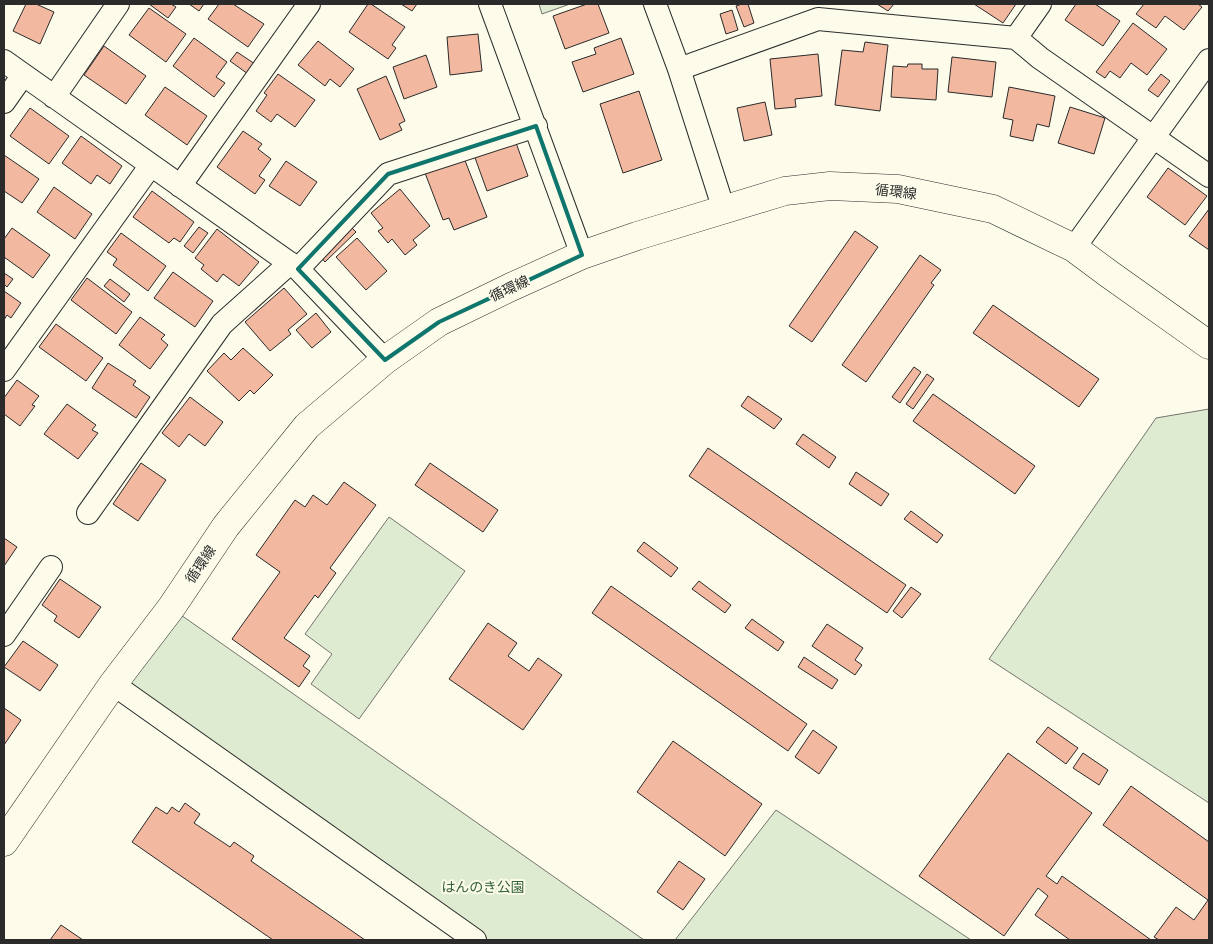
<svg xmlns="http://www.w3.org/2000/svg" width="1213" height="944" viewBox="0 0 1213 944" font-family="Barlow,'Noto Sans JP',sans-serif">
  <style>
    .green { fill: #deebd1; stroke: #74746e }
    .building { fill: #f2b8a0; stroke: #2b2b2b }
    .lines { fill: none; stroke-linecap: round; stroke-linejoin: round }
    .minor-casing { stroke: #2b2b2b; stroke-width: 24 }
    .tertiary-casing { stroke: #2b2b2b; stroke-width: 29 }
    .minor { stroke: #fdfbea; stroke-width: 22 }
    .tertiary { stroke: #fdfbea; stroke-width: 28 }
    .marked { fill: none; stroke: #0f766e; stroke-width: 4; stroke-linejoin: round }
    .labels { text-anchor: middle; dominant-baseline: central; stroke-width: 4; stroke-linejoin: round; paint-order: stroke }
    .street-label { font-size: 14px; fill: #2b2b2b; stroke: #fdfbea }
    .park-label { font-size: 14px; fill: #34623c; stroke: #fdfbea }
  </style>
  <rect width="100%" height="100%" fill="#fdfbea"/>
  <path class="green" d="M 539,4 L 570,4 L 542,14 Z
    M 1209,409 L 1209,803 L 989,659 L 1156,418 Z
    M 389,517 L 465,571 L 359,719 L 311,684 L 332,654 L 305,634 Z
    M 171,608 L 644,940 L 475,940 L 113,684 Z
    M 776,810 L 971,940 L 675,940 Z"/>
  <path class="building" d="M 26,4 L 36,4 L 54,12 L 40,44 L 13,31 Z
    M 149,4 L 171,4 L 176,7 L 168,18 Z
    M 189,4 L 204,4 L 199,11 Z
    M 219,4 L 233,4 L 264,24 L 248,47 L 208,19 Z
    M 368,4 L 371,4 L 405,27 L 392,45 L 396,48 L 388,59 L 349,32 Z
    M 401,4 L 417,4 L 412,11 Z
    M 587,4 L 598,4 L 609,33 L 565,49 L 553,16 Z
    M 742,4 L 748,4 L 754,23 L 744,27 L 736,6 Z
    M 877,4 L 894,4 L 888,11 Z
    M 974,4 L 1016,4 L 1003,23 Z
    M 1076,4 L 1095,4 L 1120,21 L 1103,46 L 1065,20 Z
    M 1144,4 L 1198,4 L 1202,7 L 1184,30 L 1165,16 L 1156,28 L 1136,14 Z
    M 149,8 L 186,34 L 166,62 L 129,35 Z
    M 732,10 L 738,30 L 726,34 L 720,14 Z
    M 1133,23 L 1167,49 L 1147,75 L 1131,63 L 1120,78 L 1110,71 L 1105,78 L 1096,72 Z
    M 478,34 L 482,71 L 450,75 L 447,37 Z
    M 194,38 L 227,62 L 216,77 L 225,83 L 214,97 L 173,66 Z
    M 621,38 L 634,74 L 583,92 L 572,62 L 596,54 L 594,48 Z
    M 318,41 L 354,69 L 340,87 L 330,79 L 325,86 L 298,65 Z
    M 865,42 L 888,45 L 880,111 L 835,105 L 842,50 L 863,52 Z
    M 104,46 L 146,76 L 126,104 L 84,75 Z
    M 237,52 L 255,64 L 248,74 L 230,61 Z
    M 818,54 L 822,96 L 795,99 L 796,107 L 775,109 L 770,59 Z
    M 426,55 L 437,87 L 404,99 L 393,67 Z
    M 952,57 L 996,62 L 992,97 L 948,92 Z
    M 908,64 L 922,64 L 922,69 L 938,69 L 936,100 L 891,97 L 893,66 L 907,67 Z
    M 278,74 L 315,100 L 295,127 L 277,114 L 271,122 L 256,111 L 267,95 L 264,93 Z
    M 1161,74 L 1170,81 L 1158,97 L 1148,90 Z
    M 386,76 L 405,121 L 399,124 L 402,130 L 380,140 L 357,89 Z
    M 165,87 L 207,116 L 187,145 L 145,115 Z
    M 1009,87 L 1055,96 L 1049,127 L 1037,124 L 1033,141 L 1010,136 L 1013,120 L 1003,118 Z
    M 639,91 L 662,160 L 623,173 L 600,104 Z
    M 765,102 L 772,135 L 744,141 L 737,108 Z
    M 1070,107 L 1105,118 L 1094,154 L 1058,143 Z
    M 30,108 L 69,136 L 49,164 L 10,136 Z
    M 243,131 L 262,144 L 258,149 L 271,159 L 259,176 L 265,180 L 255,194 L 217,167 Z
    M 81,136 L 122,166 L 110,184 L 97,175 L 91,184 L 62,163 Z
    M 515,140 L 528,176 L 487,191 L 474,155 Z
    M 4,155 L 39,179 L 22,203 L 4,191 Z
    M 464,158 L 487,217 L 454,230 L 449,218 L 443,220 L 425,173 Z
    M 286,161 L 317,182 L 300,206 L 269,186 Z
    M 1168,168 L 1207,196 L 1185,225 L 1147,197 Z
    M 54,187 L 92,214 L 75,239 L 37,212 Z
    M 400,189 L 430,226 L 413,240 L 417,245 L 405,255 L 392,239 L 388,243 L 378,231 L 383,228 L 371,213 Z
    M 152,191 L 194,222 L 180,242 L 174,238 L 169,243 L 133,217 Z
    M 1209,209 L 1209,250 L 1189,236 Z
    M 350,226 L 356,232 L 325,262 L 319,255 Z
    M 199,227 L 208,233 L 193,253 L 184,246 Z
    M 12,228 L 50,255 L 33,278 L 4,257 L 4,239 Z
    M 217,229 L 259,262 L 239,286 L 223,274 L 217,282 L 201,269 L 204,265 L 195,258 Z
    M 855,231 L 878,247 L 812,342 L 789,326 Z
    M 121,233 L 166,266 L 148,291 L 113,265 L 117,259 L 107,252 Z
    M 357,238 L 387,271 L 366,290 L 336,257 Z
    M 920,255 L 941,270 L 931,283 L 934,285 L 866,382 L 842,365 Z
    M 173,272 L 213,301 L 195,327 L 154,298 Z
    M 4,273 L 13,279 L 7,287 L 4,284 Z
    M 87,278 L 132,312 L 116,334 L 71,300 Z
    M 110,279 L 130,294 L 124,302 L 104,286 Z
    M 284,288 L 307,314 L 288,330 L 291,334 L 270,351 L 245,322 Z
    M 4,291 L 21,303 L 11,318 L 7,315 L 4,320 Z
    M 993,305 L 1099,379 L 1079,407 L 973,333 Z
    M 316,313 L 331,332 L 312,348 L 296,330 Z
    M 140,317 L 165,335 L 161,339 L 168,345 L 150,369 L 119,345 Z
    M 56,324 L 103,358 L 86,381 L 39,347 Z
    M 243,348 L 273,375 L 254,394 L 250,390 L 239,401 L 207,371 L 224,353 L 231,360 Z
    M 108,363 L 136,381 L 133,385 L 150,397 L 136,418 L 92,388 Z
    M 914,367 L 921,372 L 900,403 L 892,397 Z
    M 927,374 L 934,379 L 913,409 L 906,404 Z
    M 17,380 L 39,396 L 32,405 L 35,406 L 20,426 L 4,414 L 4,398 Z
    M 933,394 L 1035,466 L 1015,494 L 913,421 Z
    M 748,396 L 782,419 L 774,429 L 741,406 Z
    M 190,397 L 223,422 L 205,446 L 189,434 L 179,447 L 162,433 Z
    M 67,404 L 96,425 L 92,430 L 98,433 L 78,459 L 44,434 Z
    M 803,434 L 836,457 L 829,468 L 796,444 Z
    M 708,448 L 906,585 L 887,613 L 689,476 Z
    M 141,463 L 166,480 L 138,521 L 113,504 Z
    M 430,463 L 498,510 L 483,532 L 415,485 Z
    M 856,472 L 889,494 L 881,506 L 849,484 Z
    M 344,482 L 376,505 L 330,568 L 336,573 L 318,598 L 315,595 L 284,638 L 310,656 L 303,666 L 310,671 L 299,687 L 232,639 L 280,572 L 256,555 L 295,500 L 305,507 L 313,495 L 327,505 Z
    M 911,511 L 943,535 L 937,543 L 904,519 Z
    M 4,538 L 17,547 L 4,566 Z
    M 644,542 L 678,568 L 671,577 L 637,551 Z
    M 60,579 L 101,607 L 79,638 L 54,621 L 57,616 L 42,605 Z
    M 699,581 L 731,605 L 725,613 L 692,589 Z
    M 611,586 L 807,724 L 788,751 L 592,613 Z
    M 911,587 L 921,594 L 902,618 L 893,611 Z
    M 752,619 L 784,642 L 778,651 L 745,628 Z
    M 488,623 L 517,643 L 508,656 L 529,671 L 538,658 L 562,675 L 523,730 L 449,679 Z
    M 827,624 L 863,648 L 855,660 L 862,665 L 855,675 L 812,646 Z
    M 23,641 L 58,665 L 40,691 L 4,667 Z
    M 804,657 L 838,680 L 832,689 L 798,667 Z
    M 4,708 L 21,720 L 4,745 Z
    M 1048,727 L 1078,748 L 1066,764 L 1036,742 Z
    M 813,730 L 837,747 L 819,774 L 795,757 Z
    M 673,741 L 762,804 L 725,856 L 637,792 Z
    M 1008,753 L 1092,813 L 1046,876 L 1057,884 L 1062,876 L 1151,940 L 1070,940 L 1035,915 L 1048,896 L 1038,888 L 1004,936 L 919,876 Z
    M 1083,753 L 1108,770 L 1099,785 L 1073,768 Z
    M 1131,786 L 1209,842 L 1209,940 L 1159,940 L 1154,937 L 1176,907 L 1194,920 L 1208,900 L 1103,825 Z
    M 185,803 L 200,814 L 194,823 L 230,847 L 234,842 L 254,856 L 251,861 L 365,940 L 273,940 L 132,842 L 156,807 L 167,814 L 172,807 L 179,812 Z
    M 679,861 L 705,879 L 683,910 L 657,892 Z
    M 61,925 L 83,940 L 50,940 Z"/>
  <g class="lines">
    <g class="minor-casing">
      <path id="minor" d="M 490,4 L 582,255
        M 655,4 L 679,69 L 724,210
        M 1016,38 L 1040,4
        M 4,61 L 298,269 L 385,360
        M 679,69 L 818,19 L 1016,38 L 1040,58 L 1209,176
        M 54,97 L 118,4
        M 4,102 L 23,75
        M 180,186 L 309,4
        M 1074,248 L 1209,60
        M 298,269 L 388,174 L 536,126
        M 4,370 L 151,165
        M 88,513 L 222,324 L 290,263
        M 4,635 L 51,567
        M 113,684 L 475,940"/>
    </g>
    <g class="tertiary-casing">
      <path id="tertiary" d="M 4,842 L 113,684 L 171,608 L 226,526 L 307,426 L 385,360 L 439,322 L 511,287 L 582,255 L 637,236 L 785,191 L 830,186 L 898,189 L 993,209 L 1074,248 L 1109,274 L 1209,345"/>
    </g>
    <use href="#minor" class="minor"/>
    <use href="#tertiary" class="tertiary"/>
  </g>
  <path class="marked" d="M 536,126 L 582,255 L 439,322 L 385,360 L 298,269 L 388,174 Z"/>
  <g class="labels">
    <g class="street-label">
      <text transform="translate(896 191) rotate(7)">循環線</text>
      <text transform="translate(509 288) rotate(-25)">循環線</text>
      <text transform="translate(200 564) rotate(-56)">循環線</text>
    </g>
    <g class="park-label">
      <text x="483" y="886">はんのき公園</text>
    </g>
  </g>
  <rect width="1213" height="944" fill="none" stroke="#2b2b2b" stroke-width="10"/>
</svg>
